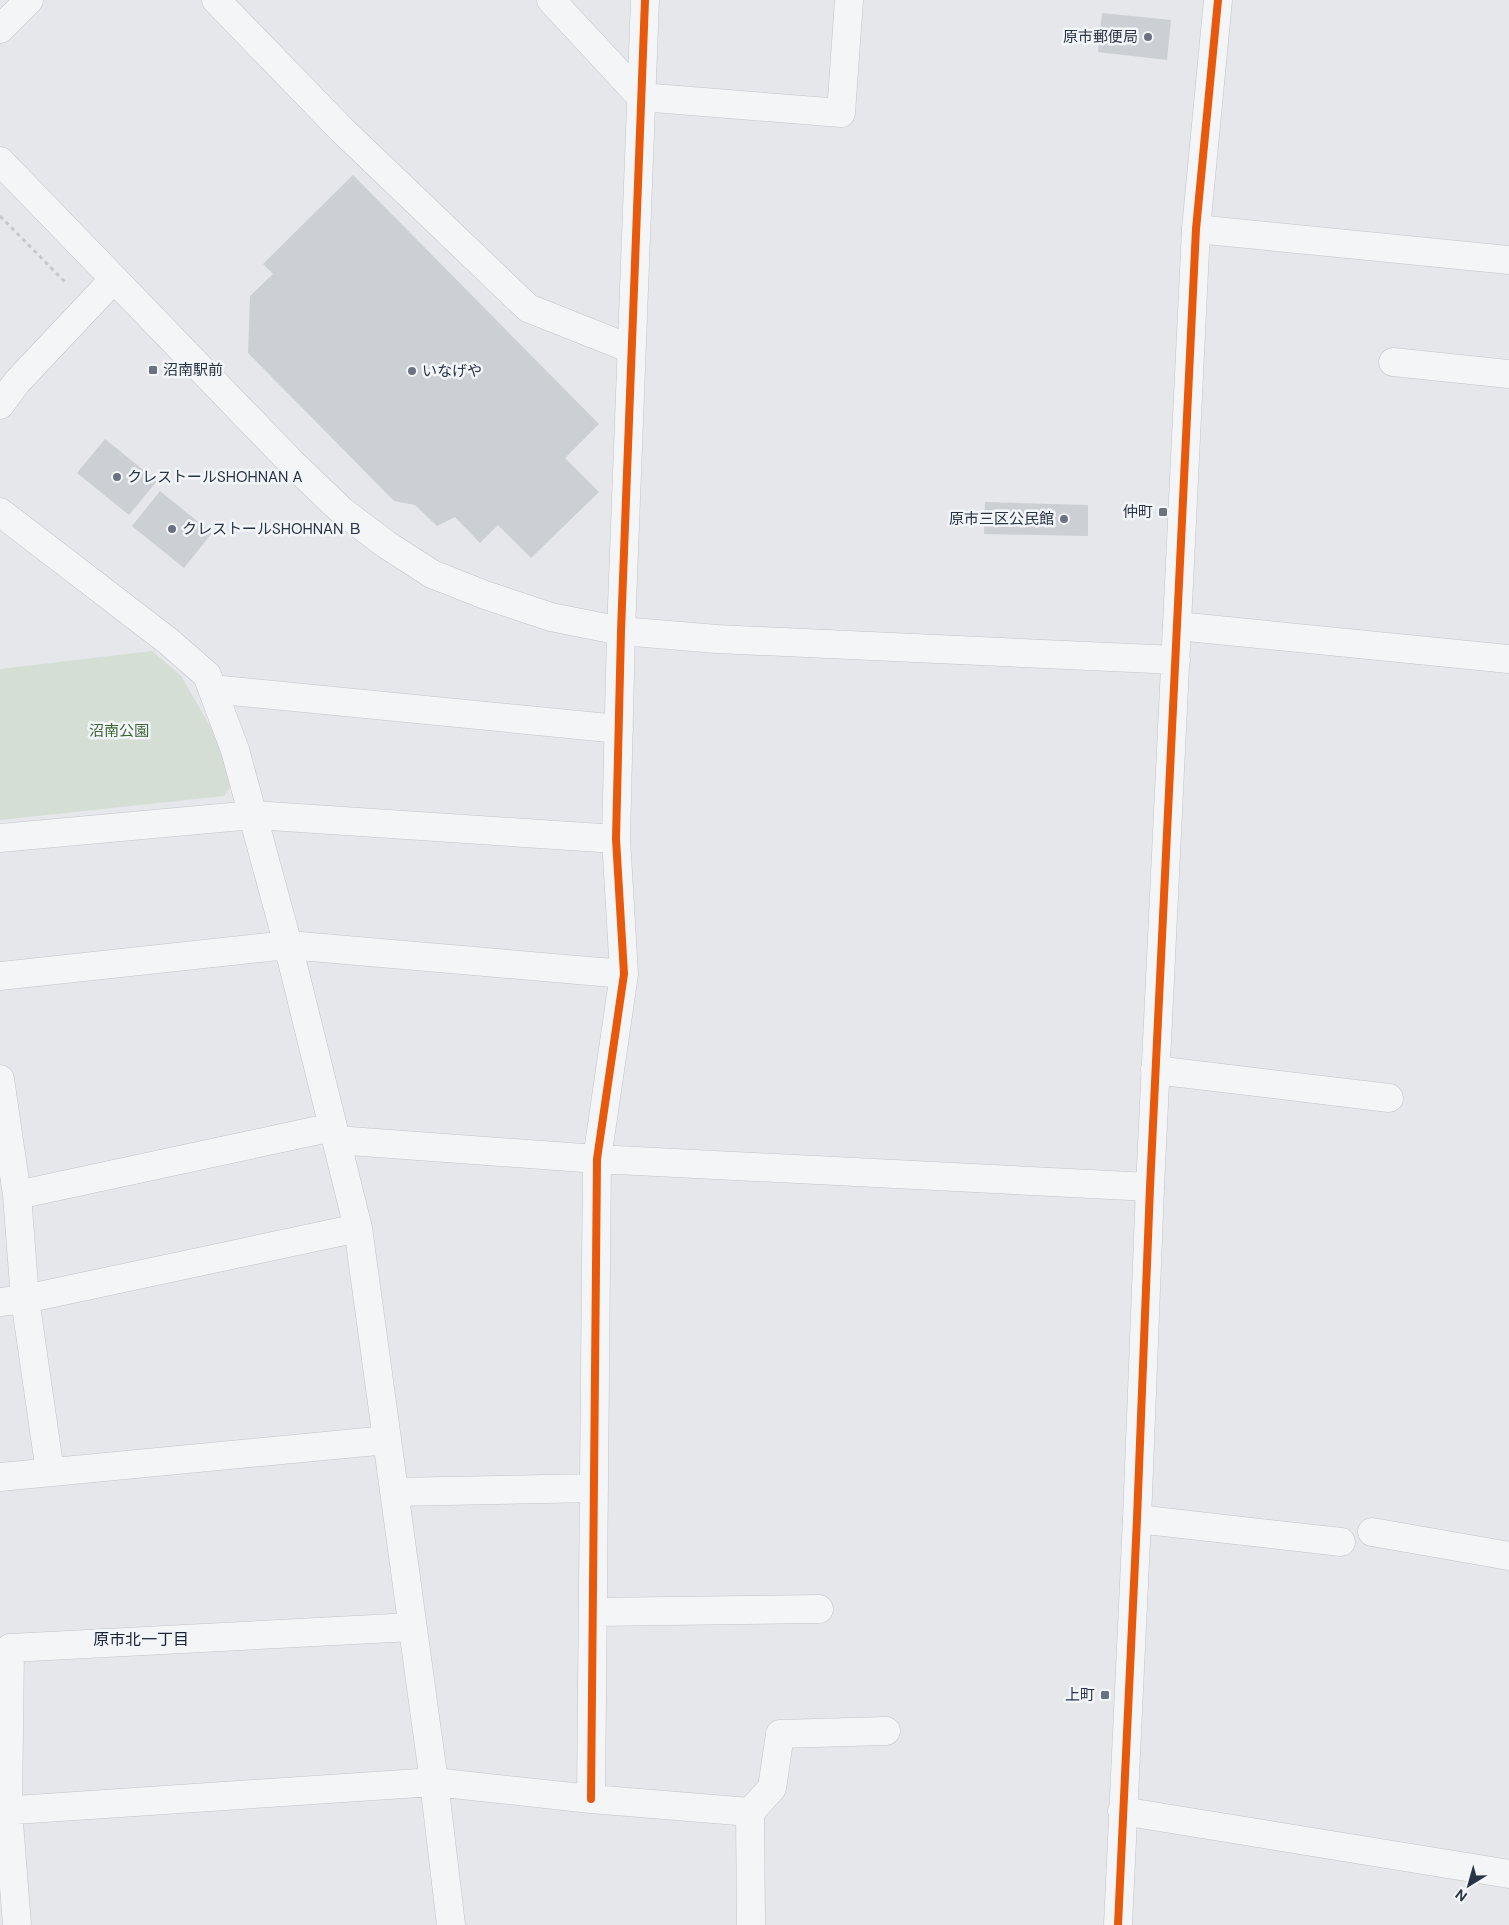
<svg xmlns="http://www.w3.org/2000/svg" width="1509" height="1925" viewBox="0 0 1509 1925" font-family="'DM Sans','Noto Sans JP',sans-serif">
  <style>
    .green { fill: #d5ded5 }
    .building { fill: #cccfd3 }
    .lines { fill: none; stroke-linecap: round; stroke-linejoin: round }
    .minor-casing { stroke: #c2c4c8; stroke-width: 29 }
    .tertiary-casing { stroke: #c2c4c8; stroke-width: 29 }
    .path { stroke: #c6c8cd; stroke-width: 3; stroke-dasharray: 4 4; stroke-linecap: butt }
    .minor { stroke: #f4f5f7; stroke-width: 28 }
    .tertiary { stroke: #f4f5f7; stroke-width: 28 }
    .cycleway-casing { stroke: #f3f6f9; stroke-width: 11 }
    .cycleway { stroke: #e8590c; stroke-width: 8 }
    .poi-dot { fill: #6b727f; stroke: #f3f6f9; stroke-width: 2 }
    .labels { text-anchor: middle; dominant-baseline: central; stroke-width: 5; stroke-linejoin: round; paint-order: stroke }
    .poi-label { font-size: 15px; fill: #293346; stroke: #f3f6f9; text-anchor: end }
    .park-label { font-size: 15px; fill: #3d6336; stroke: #f3f6f9 }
    .neighbourhood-label { font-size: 16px; fill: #1b2437; stroke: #f3f6f9 }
  </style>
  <rect width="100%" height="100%" fill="#e5e7ea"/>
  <path class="green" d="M 152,651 L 181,676 L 221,745 L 232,784 L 224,796 L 0,820 L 0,669 Z"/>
  <path class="building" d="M 1102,13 L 1171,20 L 1167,60 L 1098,52 Z
    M 353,175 L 599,424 L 565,458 L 599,492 L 531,558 L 498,525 L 480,543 L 455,517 L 437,526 L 415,505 L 394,501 L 248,353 L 250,296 L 273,274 L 263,264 Z
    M 105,439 L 157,481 L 129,515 L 77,473 Z
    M 160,491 L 212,533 L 184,568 L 132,526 Z
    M 985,502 L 1088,505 L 1088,536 L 984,534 Z"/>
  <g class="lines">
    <g class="minor-casing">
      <path id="minor" d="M 216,0 L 342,130 L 528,308 L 631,349
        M 551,0 L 641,97 L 841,113 L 849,0
        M 1196,229 L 1509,260
        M 1393,362 L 1509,374
        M 0,405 L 17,382 L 114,279
        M 0,512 L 168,641 L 207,675 L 235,750 L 288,945 L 358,1228 L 434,1782 L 451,1925
        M 1177,626 L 1509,659
        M 212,689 L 619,729
        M 0,838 L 253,815 L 616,839
        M 0,976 L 288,945 L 624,974
        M 1155,1070 L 1389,1098
        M 0,1079 L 17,1195 L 25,1299 L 50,1472
        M 336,1140 L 597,1159 L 1150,1187
        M 17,1195 L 333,1127
        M 0,1302 L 25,1299 L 358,1228
        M 0,1477 L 387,1440
        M 394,1492 L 594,1488
        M 1137,1519 L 1341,1542
        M 1372,1532 L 1509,1556
        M 593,1612 L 819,1609
        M 591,1799 L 597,1159 L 624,974 L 616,839 L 621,631 L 645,0
        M 0,1811 L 434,1782 L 591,1799 L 750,1812 L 751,1925
        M 750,1812 L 772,1788 L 780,1734 L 886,1731
        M 17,1925 L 8,1810 L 10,1648 L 412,1627"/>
    </g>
    <g class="tertiary-casing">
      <path id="tertiary" d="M 0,29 L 29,0
        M 0,161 L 291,462 L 342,511 L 387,545 L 432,574 L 485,595 L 551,617 L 621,631 L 717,639 L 1176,660
        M 1122,1811 L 1509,1874
        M 1118,1925 L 1137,1519 L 1150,1187 L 1196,229 L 1218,0"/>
    </g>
    <path class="path" d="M 0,216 L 66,283"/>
    <use href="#minor" class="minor"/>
    <use href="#tertiary" class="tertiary"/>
    <g class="cycleway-casing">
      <path id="cycleway" d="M 591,1799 L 597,1159 L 624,974 L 616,839 L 621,631 L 645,0
        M 1118,1925 L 1137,1519 L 1150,1187 L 1196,229 L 1218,0"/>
    </g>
    <use href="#cycleway" class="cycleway"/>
  </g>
  <g class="poi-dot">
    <circle cx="1148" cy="37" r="5"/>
    <rect x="148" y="365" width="10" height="10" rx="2.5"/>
    <circle cx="412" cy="371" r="5"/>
    <circle cx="117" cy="477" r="5"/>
    <rect x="1158" y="507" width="10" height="10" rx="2.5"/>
    <circle cx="1064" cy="519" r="5"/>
    <circle cx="172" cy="529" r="5"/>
    <rect x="1100" y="1690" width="10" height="10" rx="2.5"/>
  </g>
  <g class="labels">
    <g class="poi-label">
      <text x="1138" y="37">原市郵便局</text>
      <text x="163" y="370" text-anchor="start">沼南駅前</text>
      <text x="422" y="371" text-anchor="start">いなげや</text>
      <text x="127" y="477" text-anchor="start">クレストールSHOHNAN A</text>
      <text x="1153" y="512">仲町</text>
      <text x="1054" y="519">原市三区公民館</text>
      <text x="182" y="529" text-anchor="start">クレストールSHOHNAN Ｂ</text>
      <text x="1095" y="1695">上町</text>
    </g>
    <g class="park-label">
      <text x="119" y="731">沼南公園</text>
    </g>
    <g class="neighbourhood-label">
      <text x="141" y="1639">原市北一丁目</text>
    </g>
  </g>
  <g transform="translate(1469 1885) rotate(217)" stroke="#f3f6f9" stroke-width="4" paint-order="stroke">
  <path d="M0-4L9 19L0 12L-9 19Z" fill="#293346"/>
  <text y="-8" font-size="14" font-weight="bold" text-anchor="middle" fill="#293346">N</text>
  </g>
</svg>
